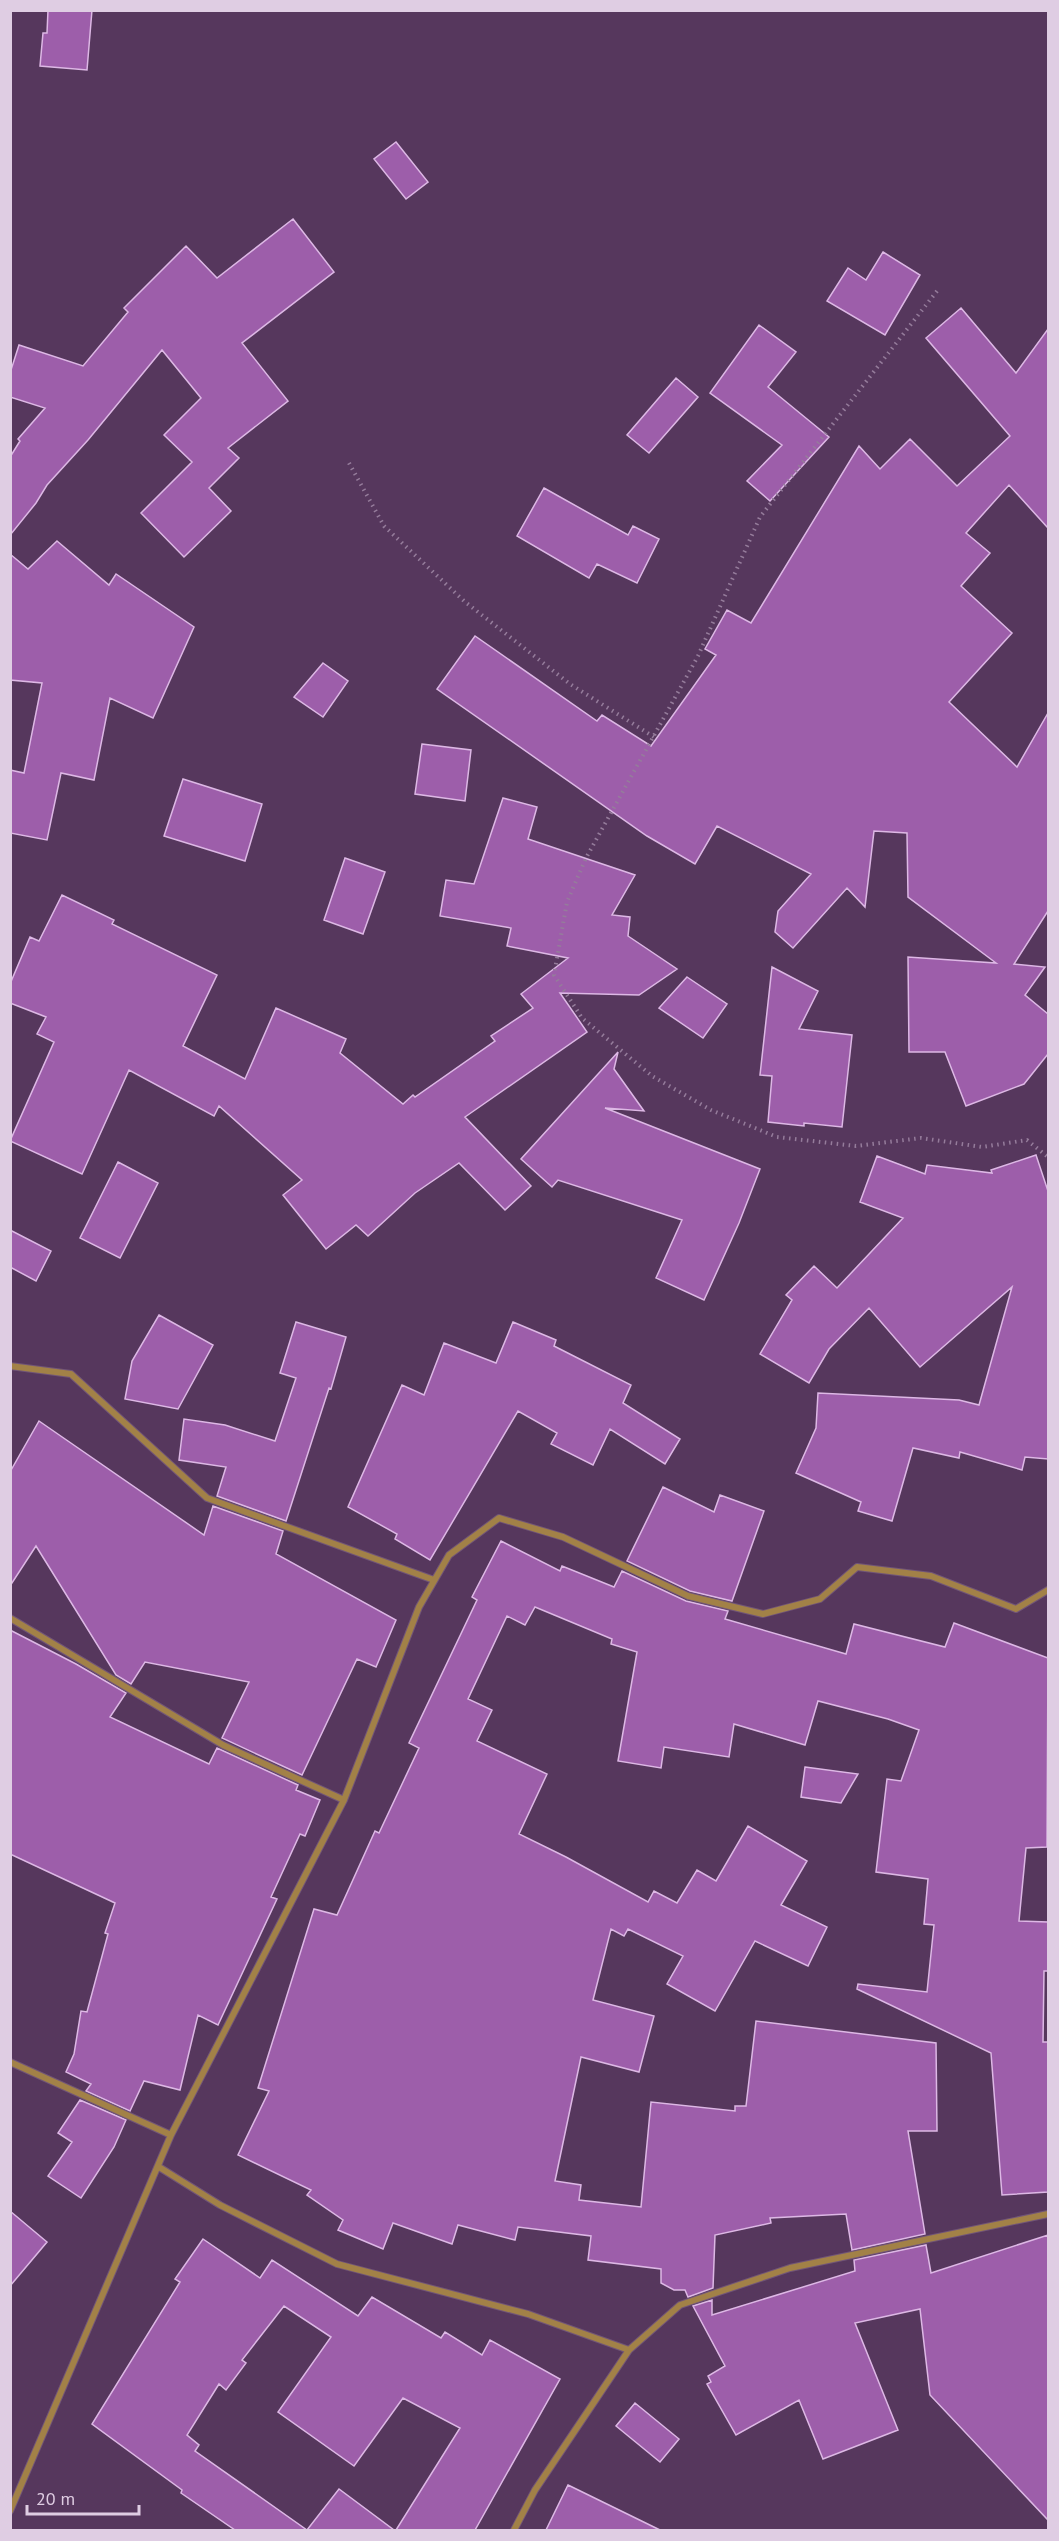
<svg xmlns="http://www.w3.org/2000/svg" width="1059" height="2541" viewBox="0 0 1059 2541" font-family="'PT Sans',sans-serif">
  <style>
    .building { fill: #9d5eaa; stroke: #ddb8e5; stroke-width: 1.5 }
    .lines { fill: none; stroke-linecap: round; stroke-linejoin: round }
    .minor-casing { stroke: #715578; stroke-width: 8 }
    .path { stroke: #957c9b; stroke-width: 4; stroke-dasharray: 1.5 4.5; stroke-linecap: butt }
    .minor { stroke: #a28147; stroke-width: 6 }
  </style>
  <rect width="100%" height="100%" fill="#56375d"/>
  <path class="building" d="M 48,10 L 92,10 L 87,70 L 40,66 L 43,33 L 47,33 Z
    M 396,142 L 428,182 L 406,199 L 374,159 Z
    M 293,219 L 334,272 L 242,343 L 288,401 L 228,448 L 239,458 L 209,488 L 231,511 L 184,557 L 141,513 L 192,462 L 164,435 L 201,398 L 162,350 L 88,440 L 47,485 L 36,503 L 11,534 L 10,457 L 20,441 L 18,439 L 45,408 L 10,397 L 10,373 L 19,345 L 83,366 L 128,312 L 124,308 L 186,246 L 217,278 Z
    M 883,252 L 920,275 L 885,335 L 827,301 L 848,268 L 866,280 Z
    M 961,308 L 1016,373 L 1048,329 L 1048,528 L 1009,485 L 966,533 L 990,553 L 961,586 L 1012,633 L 949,702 L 1017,767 L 1048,713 L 1048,911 L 1014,964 L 1045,967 L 1025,995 L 1048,1014 L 1048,1054 L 1024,1084 L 966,1106 L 945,1052 L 909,1052 L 908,957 L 996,963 L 908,897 L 907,833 L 874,831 L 865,907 L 847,888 L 793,948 L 775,932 L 778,911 L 811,874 L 717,826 L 695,864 L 647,836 L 437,689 L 475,636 L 597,721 L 602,715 L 651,746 L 716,655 L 705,649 L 727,610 L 751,623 L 859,446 L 880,469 L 910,439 L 957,486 L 1010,436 L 926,338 Z
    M 759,325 L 796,352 L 768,387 L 829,437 L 770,501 L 747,481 L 782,445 L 710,393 Z
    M 676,378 L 698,397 L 649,453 L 627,435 Z
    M 544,488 L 628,535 L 633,526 L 659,539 L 637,583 L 597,564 L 589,578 L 517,536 Z
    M 57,541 L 109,585 L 116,574 L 194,627 L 153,718 L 110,698 L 94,780 L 61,773 L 47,840 L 10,833 L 10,770 L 24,773 L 42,683 L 10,680 L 10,554 L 28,569 Z
    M 323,663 L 348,681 L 323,717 L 294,697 Z
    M 422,744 L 471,750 L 465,801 L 415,794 Z
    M 183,779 L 262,804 L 245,861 L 164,836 Z
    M 503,798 L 537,807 L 528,839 L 635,875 L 612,915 L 630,917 L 628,936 L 677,969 L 639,995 L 560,993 L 587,1032 L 465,1117 L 531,1186 L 505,1210 L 459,1163 L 415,1193 L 368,1236 L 356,1225 L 326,1249 L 283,1195 L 302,1180 L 219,1106 L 214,1116 L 129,1070 L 82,1174 L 10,1141 L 54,1042 L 37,1034 L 46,1017 L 10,1003 L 10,984 L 30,937 L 39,941 L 62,895 L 114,920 L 112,924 L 217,975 L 183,1046 L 245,1079 L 276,1008 L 346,1039 L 340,1053 L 403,1104 L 413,1095 L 415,1097 L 495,1041 L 491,1036 L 533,1008 L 521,994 L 568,958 L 507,946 L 511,928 L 440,916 L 446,880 L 474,884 Z
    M 345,858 L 385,872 L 363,934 L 324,920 Z
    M 772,967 L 818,991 L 799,1029 L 852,1035 L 842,1127 L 804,1123 L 804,1126 L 768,1122 L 772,1076 L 760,1075 Z
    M 687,977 L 727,1004 L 703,1038 L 659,1008 Z
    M 618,1052 L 614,1069 L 644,1111 L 605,1108 L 760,1169 L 739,1223 L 704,1300 L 656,1278 L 682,1220 L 558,1180 L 552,1187 L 521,1159 Z
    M 1036,1155 L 1048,1191 L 1048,1459 L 1025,1457 L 1022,1470 L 960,1452 L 959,1458 L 913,1448 L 892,1521 L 858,1511 L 861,1502 L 796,1473 L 816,1428 L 818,1393 L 959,1400 L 979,1405 L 1012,1287 L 920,1367 L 869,1308 L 829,1349 L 809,1383 L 760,1354 L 792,1300 L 786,1295 L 814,1266 L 837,1288 L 903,1218 L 860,1202 L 877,1156 L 925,1174 L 927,1165 L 992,1173 L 991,1170 Z
    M 118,1162 L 158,1183 L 120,1258 L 80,1238 Z
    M 10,1230 L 51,1251 L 36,1281 L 10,1267 Z
    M 159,1315 L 213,1345 L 178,1409 L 125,1399 L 132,1361 Z
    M 296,1322 L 346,1337 L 331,1389 L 329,1388 L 286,1521 L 217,1496 L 226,1467 L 179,1460 L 184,1419 L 225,1425 L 275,1441 L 296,1378 L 280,1373 Z
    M 513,1322 L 556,1340 L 554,1346 L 631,1385 L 623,1403 L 680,1439 L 665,1464 L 610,1429 L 593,1465 L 551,1444 L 557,1433 L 518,1411 L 430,1560 L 395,1539 L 397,1534 L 348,1507 L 402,1385 L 424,1395 L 444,1343 L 496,1363 Z
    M 39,1421 L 204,1535 L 213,1506 L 283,1531 L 276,1554 L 396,1620 L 376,1667 L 357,1659 L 302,1775 L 222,1738 L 249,1682 L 145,1662 L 131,1684 L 116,1675 L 36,1546 L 10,1586 L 10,1472 Z
    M 663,1487 L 714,1512 L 720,1495 L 764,1511 L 732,1601 L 690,1591 L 627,1561 Z
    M 501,1541 L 560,1571 L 562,1566 L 614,1587 L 622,1571 L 686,1601 L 728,1611 L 725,1619 L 846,1654 L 854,1624 L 945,1647 L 954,1623 L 1048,1658 L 1047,1847 L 1026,1848 L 1019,1921 L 1048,1922 L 1048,1971 L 1044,1971 L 1043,2042 L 1048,2042 L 1048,2192 L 1002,2195 L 991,2053 L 857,1989 L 858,1984 L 927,1992 L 934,1925 L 924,1924 L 928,1879 L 876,1872 L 887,1779 L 901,1781 L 919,1730 L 888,1719 L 818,1701 L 805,1745 L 734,1724 L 729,1757 L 664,1747 L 661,1768 L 618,1761 L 637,1652 L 611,1644 L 612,1639 L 535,1607 L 525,1625 L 507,1616 L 468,1699 L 492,1710 L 477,1741 L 547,1774 L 519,1834 L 566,1857 L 648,1902 L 654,1891 L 677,1903 L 697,1870 L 716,1881 L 748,1826 L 807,1861 L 781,1905 L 827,1927 L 808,1966 L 755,1941 L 715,2011 L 667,1984 L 683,1956 L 628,1929 L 624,1936 L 611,1929 L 593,2000 L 654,2016 L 639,2072 L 581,2057 L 555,2181 L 581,2185 L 579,2200 L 641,2207 L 651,2102 L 735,2111 L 735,2106 L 746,2106 L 756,2021 L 936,2043 L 937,2131 L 908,2131 L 925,2234 L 852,2250 L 846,2214 L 770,2218 L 771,2223 L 715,2235 L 713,2288 L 688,2297 L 685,2290 L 674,2290 L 661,2283 L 661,2269 L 588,2260 L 591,2236 L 518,2227 L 515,2240 L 458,2225 L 452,2244 L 393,2223 L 383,2249 L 338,2230 L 343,2220 L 307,2195 L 311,2190 L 238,2155 L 269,2091 L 258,2088 L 314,1909 L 337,1915 L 375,1831 L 379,1833 L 419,1748 L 409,1743 L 477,1600 L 472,1597 Z
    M 10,1630 L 76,1664 L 126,1693 L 110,1717 L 209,1764 L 217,1748 L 298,1785 L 296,1790 L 320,1800 L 305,1836 L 300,1834 L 271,1897 L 277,1899 L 218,2025 L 198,2015 L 180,2090 L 144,2081 L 130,2111 L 86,2091 L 91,2084 L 66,2072 L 74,2054 L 81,2011 L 87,2012 L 108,1934 L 105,1933 L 115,1903 L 10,1854 Z
    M 805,1767 L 858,1774 L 841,1803 L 801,1797 Z
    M 80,2100 L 126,2120 L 114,2147 L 81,2198 L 48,2176 L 72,2142 L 58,2133 Z
    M 10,2211 L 47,2242 L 10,2286 Z
    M 1048,2235 L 1048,2520 L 930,2395 L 920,2309 L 855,2323 L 898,2430 L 823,2459 L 799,2400 L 736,2435 L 707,2384 L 711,2382 L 708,2376 L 725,2366 L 693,2306 L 712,2300 L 712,2315 L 855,2271 L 854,2260 L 926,2245 L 931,2273 Z
    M 203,2239 L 260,2278 L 272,2260 L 358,2316 L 372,2297 L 441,2338 L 445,2332 L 482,2355 L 490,2340 L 560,2379 L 475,2530 L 396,2530 L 460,2428 L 403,2398 L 354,2466 L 278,2412 L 331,2337 L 284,2306 L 242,2360 L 246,2363 L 226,2390 L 219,2384 L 187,2435 L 199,2445 L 195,2451 L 307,2530 L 339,2489 L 394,2530 L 235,2530 L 181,2493 L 182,2490 L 92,2424 L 180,2282 L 175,2279 Z
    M 635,2403 L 679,2439 L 660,2462 L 616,2426 Z
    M 568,2485 L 660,2530 L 546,2530 Z"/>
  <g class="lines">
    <g class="minor-casing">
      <path id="minor" d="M 10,1366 L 71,1374 L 207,1498 L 434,1580
        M 10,1618 L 223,1745 L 344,1800
        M 10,2062 L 171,2135
        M 159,2167 L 220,2205 L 337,2264 L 528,2314 L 629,2350
        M 10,2511 L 171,2135 L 344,1800 L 419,1607 L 449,1555 L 499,1518 L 563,1537 L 688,1596 L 763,1614 L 820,1599 L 857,1567 L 931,1576 L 1016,1609 L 1048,1590
        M 514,2530 L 535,2490 L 629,2350 L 680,2305 L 790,2268 L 1048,2214"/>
    </g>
    <path class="path" d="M 937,291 L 760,517 L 698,656 L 586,858 L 567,902 L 554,975 L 582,1018 L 652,1076 L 711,1110 L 777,1137 L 856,1146 L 921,1138 L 982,1147 L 1027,1140 L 1048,1157
      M 349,463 L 384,526 L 464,601 L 570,684 L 654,737"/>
    <use href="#minor" class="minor"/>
  </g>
  <rect width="1059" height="2541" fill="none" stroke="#dfcde3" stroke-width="24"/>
  <path d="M27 2505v9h112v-9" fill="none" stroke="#dfcde3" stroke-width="3"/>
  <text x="36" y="2505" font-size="18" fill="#dfcde3" stroke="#56375d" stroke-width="4.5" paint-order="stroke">20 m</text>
</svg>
